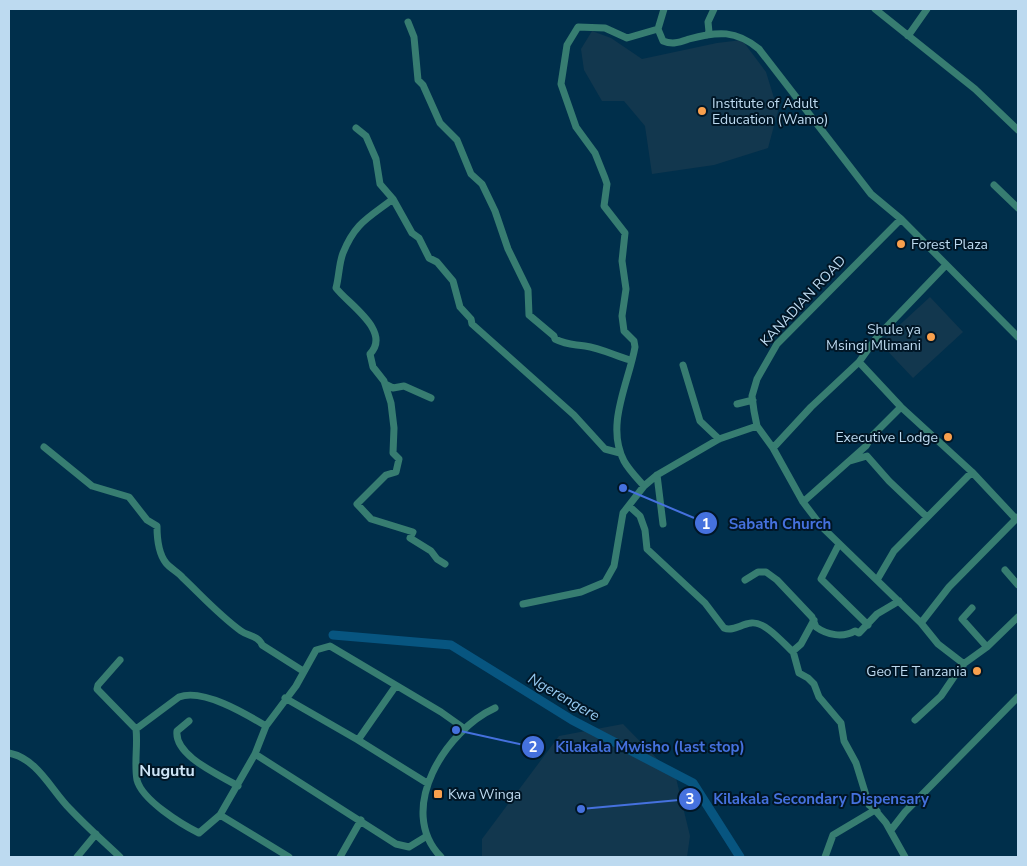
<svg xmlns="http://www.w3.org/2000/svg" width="1027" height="866" viewBox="0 0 1027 866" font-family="'Nunito Sans',sans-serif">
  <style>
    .built { fill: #12374e }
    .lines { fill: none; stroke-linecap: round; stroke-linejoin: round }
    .river { stroke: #075580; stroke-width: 9 }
    .minor { stroke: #377d71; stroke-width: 7 }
    .poi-dot { fill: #f9a04d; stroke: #001626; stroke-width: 2 }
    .labels { text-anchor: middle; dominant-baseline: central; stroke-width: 4; stroke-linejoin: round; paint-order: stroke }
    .poi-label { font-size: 14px; fill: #bddaf0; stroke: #001626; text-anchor: start }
    .street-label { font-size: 14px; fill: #bddaf0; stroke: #001626 }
    .water-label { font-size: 15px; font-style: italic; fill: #95c9f0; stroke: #001626 }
    .quarter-label { font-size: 16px; font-weight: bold; fill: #cde4f6; stroke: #001626 }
    .leader { fill: none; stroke: #4571de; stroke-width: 2 }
    .callout-dot { fill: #4571de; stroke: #001626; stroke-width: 2 }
    .mark-label { font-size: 15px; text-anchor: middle; font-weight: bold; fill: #fff }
    .callout-label { font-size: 15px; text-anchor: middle; font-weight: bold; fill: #4571de; stroke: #001626; stroke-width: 4; stroke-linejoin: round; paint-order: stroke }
  </style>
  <rect width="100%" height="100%" fill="#002f4b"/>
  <path class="built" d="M 592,31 L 611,38 L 642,59 L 717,43 L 742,40 L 766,72 L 778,111 L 768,148 L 714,165 L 652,174 L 645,126 L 624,101 L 602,101 L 584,70 L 581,49 Z
    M 930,297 L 963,332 L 913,378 L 880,343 Z
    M 623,724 L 676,778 L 690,836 L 687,857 L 482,857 L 482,839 L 559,736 Z"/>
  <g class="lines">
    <path class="river" d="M 333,635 L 451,645 L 572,720 L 693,783 L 740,857"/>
    <path class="minor" d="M 664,9 L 658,29 L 663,41 C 673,45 680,42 689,39 C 718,31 736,30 759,49 L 871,194 L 901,219 L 1018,337
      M 875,9 L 975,89 L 1018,130
      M 408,22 L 414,37 L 418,80 L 423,85 L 440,123 L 457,140 L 471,174 L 482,184 L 495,211 L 508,249 L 528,290 L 529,315 L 554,336 L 555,339 C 567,345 572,344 585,346 C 600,348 616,356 630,360
      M 707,35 L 709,32 L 708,22 L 714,9
      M 908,36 L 927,9
      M 356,128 L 366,136 L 376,159 L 380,184 L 393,199 L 412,233 L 419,238 L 429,258 L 437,262 L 453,281 L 460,307 L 471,319 L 472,324 L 574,415 L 605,449 L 620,453
      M 994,185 L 1018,208
      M 393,199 C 368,218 355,223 343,253 C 339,263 339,277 336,288 C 348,304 392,331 370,354 L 373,367 L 384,381 L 391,403 L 394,428 L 393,453 L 399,459 L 396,472 L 386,475 L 357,504 L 371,519 L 413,532 L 410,538 L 431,551 L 437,559 L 445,564
      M 901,219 L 777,344 L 757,379 L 752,396 L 754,411 L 757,426 L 773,448 L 803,502 L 822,527 L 921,623 L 938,644 L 964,664
      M 859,362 L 901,407 L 972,472 L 1016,519
      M 683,365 L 700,421 L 719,439
      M 385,384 L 393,388 L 404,386 L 431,398
      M 737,404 L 753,400
      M 44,447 L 92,486 L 129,497 L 147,520 L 157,526 C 157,538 158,553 166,563 C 171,569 178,572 183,578 C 202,596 219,615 241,631 C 248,636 259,636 262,645 L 303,671
      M 773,448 L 811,407 L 859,362 L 877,337 L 946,265
      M 850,461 L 867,456 L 889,481 L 927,517
      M 657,475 L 663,524
      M 644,486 C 637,478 629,470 624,461 C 605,425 629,382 635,347 L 634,341 L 624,331 L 622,316 L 626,289 L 622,261 L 625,233 L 604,206 L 607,184 L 605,178 L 595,153 L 576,127 L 561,84 L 567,45 L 578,27 L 605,28 L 627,38 L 658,29
      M 803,502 L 866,446 L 872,436 L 901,407
      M 629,506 L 640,516 L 645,530 L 647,549 L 705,603 L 724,628 C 733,632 741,624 751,623 C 765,621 783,643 793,652
      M 839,544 L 821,579 L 868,625
      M 1005,570 L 1018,585
      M 745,580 L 758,572 L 766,572 L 777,580 L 812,617 L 816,627 C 827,635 843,638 855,631 L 859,633 L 877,614 L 899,601
      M 877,580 L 894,551 L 972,472
      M 523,604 L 581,592 L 605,582 L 614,566 L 623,513 L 644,486 L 657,475 L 719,439 L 757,426
      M 972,608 L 962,619 L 987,647
      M 814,620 L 801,644 L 793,651 L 799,673 L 808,678 L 814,684 L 819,697 L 841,723 L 844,741 L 856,763 L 869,805 L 877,811
      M 921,623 L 949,587 L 1018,517
      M 120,660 L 98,685 L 97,689 L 136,729 C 138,745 134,763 137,780 C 142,800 181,824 199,833 L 220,815
      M 285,698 L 358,740 L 427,783
      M 915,720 L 941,696 L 962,665 L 987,647 L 1018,617
      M 189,721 L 177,731 C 174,756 220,775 238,786
      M 136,729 L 179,697 C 203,688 246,714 266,726
      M 358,740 L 395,687
      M 9,753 C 38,759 51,790 70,809 C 86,826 103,841 120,857
      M 255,754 L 396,844 L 409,847 L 427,836
      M 891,830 L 905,812 L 1018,697
      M 77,857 L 96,834
      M 289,857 L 220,815 L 255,754 L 266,726 L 296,686 L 316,650 L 330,646 L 441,712 L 465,729
      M 340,857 L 361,820
      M 441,857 C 395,810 446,730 495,708
      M 825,857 L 833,835 L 875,810 L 886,823 L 905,857"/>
  </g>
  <g class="poi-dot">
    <circle cx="702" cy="111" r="5"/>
    <circle cx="901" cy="244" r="5"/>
    <circle cx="931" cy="337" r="5"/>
    <circle cx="948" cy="437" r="5"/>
    <circle cx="977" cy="671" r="5"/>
    <rect x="433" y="789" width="10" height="10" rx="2.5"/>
  </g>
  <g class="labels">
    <g class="poi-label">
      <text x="712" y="103">Institute of Adult<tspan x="712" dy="16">Education (Wamo)</tspan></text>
      <text x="911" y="244">Forest Plaza</text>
      <text x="921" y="329" text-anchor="end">Shule ya<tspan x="921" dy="16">Msingi Mlimani</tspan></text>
      <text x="938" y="437" text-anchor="end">Executive Lodge</text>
      <text x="967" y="671" text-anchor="end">GeoTE Tanzania</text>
      <text x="448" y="794">Kwa Winga</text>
    </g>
    <g class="street-label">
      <text transform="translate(803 301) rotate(-47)">KANADIAN ROAD</text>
    </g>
    <g class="water-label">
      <text transform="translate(564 697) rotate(30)">Ngerengere</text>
    </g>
    <g class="quarter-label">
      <text x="167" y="771">Nugutu</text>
    </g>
  </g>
  <path class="leader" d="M623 488L706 523M456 730L533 747M581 809L690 799"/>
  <g class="callout-dot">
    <circle cx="623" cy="488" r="5"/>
    <circle cx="456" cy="730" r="5"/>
    <circle cx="581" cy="809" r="5"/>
    <circle cx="706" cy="523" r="12"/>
    <circle cx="533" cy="747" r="12"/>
    <circle cx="690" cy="799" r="12"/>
  </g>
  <g class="mark-label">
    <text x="706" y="529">1</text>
    <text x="533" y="752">2</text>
    <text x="690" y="804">3</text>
  </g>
  <g class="callout-label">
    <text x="780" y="529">Sabath Church</text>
    <text x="650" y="752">Kilakala Mwisho (last stop)</text>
    <text x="821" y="804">Kilakala Secondary Dispensary</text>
  </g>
  <rect width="1027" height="866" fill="none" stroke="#bddaf0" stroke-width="20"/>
</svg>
